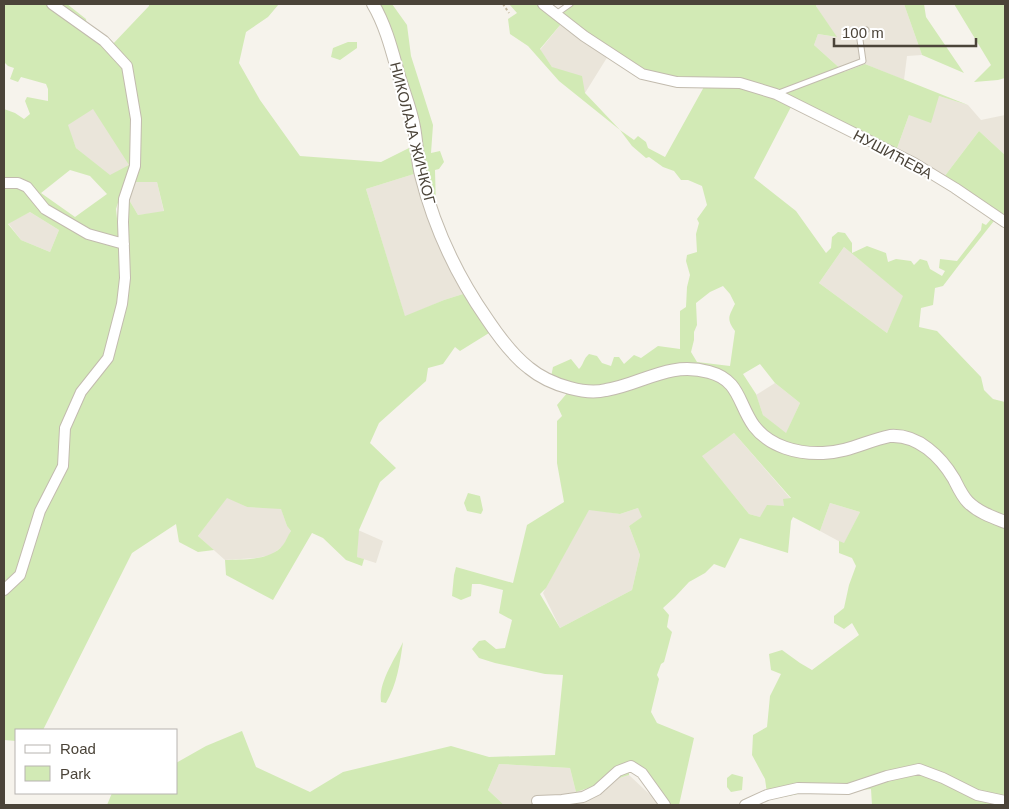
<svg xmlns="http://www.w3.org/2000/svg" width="1009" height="809" viewBox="0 0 1009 809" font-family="Arial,sans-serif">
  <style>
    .residential { fill: #eae5da }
    .green { fill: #d2eab5; fill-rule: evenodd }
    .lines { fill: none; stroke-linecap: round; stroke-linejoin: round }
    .service-casing { stroke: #c2bbae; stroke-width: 7 }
    .minor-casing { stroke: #c2bbae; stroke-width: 12 }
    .tertiary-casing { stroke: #c2bbae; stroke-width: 14 }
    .path { stroke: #c4b79f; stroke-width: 2; stroke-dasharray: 2.5 2.5; stroke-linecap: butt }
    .service { stroke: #fff; stroke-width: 5 }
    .minor { stroke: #fff; stroke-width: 10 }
    .tertiary { stroke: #fff; stroke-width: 12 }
    .labels { text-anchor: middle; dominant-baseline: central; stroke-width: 4; stroke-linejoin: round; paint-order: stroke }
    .street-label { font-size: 15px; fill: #4b4439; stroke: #fff }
  </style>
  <rect width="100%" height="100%" fill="#f6f3ec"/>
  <path class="residential" d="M 817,4 L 904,4 L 922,55 L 907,56 L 904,80 L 865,64 L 844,72 L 814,45 L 818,34 L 836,37 L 816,6 Z
    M 561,24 L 608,56 L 585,93 L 552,67 L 540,50 Z
    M 939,96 L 968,105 L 981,120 L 1005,115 L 1005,155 L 979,131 L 944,177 L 896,151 L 909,115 Z
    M 93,108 L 130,165 L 110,176 L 76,148 L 67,125 Z
    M 414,174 L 463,294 L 444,300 L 405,317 L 366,189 Z
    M 134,182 L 157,182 L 164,212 L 138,215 L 128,198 Z
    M 30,212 L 59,230 L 50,252 L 21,240 L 8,223 Z
    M 844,247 L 904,296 L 887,333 L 819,283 Z
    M 775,383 L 800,403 L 786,434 L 763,415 L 756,395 Z
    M 734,433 L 791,499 L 784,507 L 760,517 L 749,514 L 701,455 Z
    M 227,497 L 247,507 L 281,508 L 287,526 L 291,531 L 283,546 L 271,555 L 256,558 L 225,560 L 198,536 Z
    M 830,503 L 860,512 L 844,544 L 820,531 Z
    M 638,508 L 643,517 L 629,526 L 640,555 L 632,590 L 560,628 L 543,593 L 589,509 L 620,514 Z
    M 358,530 L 383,541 L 376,563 L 357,557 Z
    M 499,764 L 570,768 L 576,792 L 629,775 L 661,805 L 504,805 L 488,790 Z"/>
  <path class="green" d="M 4,4 L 67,4 L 86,19 L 87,26 L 111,46 L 149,6 L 149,4 L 279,4 L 268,17 L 246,32 L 239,63 L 260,100 L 300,156 L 381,162 L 409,148 L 414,174 L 366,189 L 405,316 L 444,300 L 463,294 L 489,333 L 460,351 L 455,347 L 443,364 L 428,368 L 426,381 L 379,423 L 370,443 L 396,468 L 380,482 L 359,530 L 357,557 L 364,559 L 362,566 L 346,560 L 323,538 L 312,533 L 273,600 L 226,575 L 225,560 C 243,559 271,561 283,545 C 286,541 288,535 291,531 L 287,526 L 281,509 L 247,507 L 227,498 L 198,536 L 214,550 L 198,552 L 179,542 L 176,524 L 132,553 L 43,730 L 16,730 L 16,741 L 4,740 L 4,109 L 15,113 L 24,119 L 30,114 L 25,101 L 27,97 L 48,101 L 48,89 L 46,84 L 21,77 L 18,82 L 10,79 L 14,68 L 8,66 L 4,62 ZM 93,109 L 129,165 L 110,175 L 76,148 L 68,125 ZM 132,135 L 134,182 L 157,182 L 164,211 L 138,215 L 128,198 L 119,230 L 118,228 L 116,209 L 130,165 ZM 70,170 L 90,176 L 107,194 L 75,217 L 41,193 ZM 30,212 L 59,230 L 50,252 L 21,240 L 8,224 Z
    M 380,4 L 392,4 L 407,25 L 411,56 L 433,125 L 431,153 L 440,151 L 444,162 L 439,169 L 435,170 L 436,209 L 382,28 Z
    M 509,4 L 537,4 L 560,23 L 556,11 L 565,4 L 817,4 L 816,6 L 837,37 L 818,34 L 814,45 L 844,72 L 865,64 L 968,105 L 939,96 L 931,123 L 909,115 L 896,151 L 792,105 L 754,178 L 796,211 L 826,253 L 831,248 L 832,237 L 838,232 L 845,233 L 852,243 L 852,253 L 867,246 L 886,253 L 888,262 L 896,259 L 911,261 L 914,265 L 920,259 L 927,261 L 930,269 L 942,276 L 945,271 L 939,268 L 940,259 L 957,261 L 981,230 L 982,223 L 986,225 L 992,218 L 994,221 L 959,265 L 943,286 L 935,288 L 933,305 L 921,308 L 919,327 L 937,331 L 981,377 L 984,390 L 993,399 L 1005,402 L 1005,805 L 872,805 L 871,789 L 861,790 L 803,793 L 768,800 L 765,779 L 752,755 L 753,735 L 767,727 L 770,696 L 781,674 L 771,670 L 769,654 L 782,650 L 800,663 L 812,670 L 859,635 L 852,623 L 844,629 L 834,623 L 834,616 L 844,608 L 849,585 L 856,566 L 852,558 L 839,553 L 839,541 L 844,543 L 860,512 L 830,503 L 820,531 L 793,517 L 791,521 L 788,553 L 740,538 L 725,568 L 714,564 L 705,573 L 689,582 L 675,597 L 663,608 L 669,615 L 667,627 L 672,632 L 664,662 L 661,664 L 657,675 L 659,679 L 651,712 L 657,723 L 694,738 L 679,805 L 669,805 L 647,774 L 629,771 L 629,775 L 576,792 L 570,768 L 499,764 L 488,790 L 504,805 L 107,805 L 112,793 L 176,793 L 176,763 L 206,746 L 242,731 L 256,767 L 310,792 L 343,772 L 451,746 L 489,757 L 555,755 L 563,675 L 545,674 L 495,663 L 479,658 L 472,649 L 479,641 L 485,640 L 496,649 L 505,648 L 512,620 L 499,613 L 503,590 L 480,584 L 472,584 L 471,596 L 461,600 L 452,596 L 454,575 L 456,567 L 513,583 L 527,525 L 564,502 L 557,463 L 557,421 L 562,416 L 557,405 L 568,392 L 696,372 L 729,386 L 752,416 L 743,392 L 684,364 L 663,366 L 611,385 L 591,387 L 551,377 L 553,367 L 571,359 L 579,369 C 584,364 583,359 589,354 L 597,356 L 602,363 L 611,366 L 614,357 L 619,357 L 624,364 L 634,355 L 641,358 L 658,346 L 680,349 L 680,311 L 686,307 L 687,287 L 690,275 L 686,261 L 687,255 L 697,252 L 696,234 L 699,223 L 697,219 L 707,205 L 702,186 L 688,180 L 681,180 L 674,171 L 663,167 L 649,157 L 646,158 L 632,146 L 620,130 L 559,81 L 528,46 L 510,34 L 508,19 L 517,13 ZM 561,24 L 641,76 L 705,85 L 665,157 L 648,148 L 646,142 L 638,136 L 634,140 L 620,130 L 585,93 L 582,76 L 552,67 L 540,49 ZM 844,247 L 903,296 L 887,333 L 819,283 ZM 723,286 L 730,294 L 735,304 C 729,316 726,319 735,331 L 730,366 L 697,362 L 691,352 L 694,340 L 694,332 L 697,325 L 696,303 L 710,292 ZM 760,364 L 775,383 L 800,403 L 786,433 L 763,415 L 756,394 L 743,374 ZM 734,433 L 791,498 L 783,499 L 784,506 L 767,505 L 760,517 L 749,514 L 702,456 ZM 638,508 L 642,517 L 629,526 L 640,555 L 632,590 L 560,628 L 540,594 L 546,588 L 589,510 L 620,514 Z
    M 904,4 L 924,4 L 926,17 L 964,73 L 922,55 Z
    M 954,4 L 1005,4 L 1005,78 L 998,80 L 974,82 L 991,65 Z
    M 348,42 L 357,42 L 357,48 L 340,60 L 331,57 L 333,48 Z
    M 979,131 L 1005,155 L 1005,218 L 944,177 Z
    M 468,493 L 480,496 L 483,510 L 481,514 L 467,511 L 464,503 Z
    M 403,642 C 400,663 397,684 386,703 L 381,702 C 378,683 395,659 403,642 Z
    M 732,774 L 743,777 L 742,790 L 731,792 L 727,787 L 727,778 Z"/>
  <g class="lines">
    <g class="service-casing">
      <path id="service" d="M 556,14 L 570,4
        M 776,94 L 863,61 L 859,33 L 866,30"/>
    </g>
    <g class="minor-casing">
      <path id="minor" d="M 543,4 L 584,36 L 642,74 L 677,82 L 740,83 L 776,94 L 914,163 L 955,188 L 1005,222
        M 4,183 L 18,183 L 27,187 L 45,209 L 88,234 L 124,244
        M 4,590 L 20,575 L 40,511 L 63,466 L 65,428 L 81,392 L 108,358 L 122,304 L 125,278 L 123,222 L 124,199 L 135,166 L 136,119 L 127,66 L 104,41 L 52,4
        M 537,801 L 562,800 L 583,797 L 597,790 L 618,771 L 631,766 L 642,773 L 665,805
        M 745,805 L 767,795 L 798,788 L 848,789 L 887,776 L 919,769 L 943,778 L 977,795 L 1005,801"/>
    </g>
    <g class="tertiary-casing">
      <path id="tertiary" d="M 373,4 C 386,26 392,51 399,76 C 404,93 411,110 414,127 C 417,143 417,160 421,175 C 434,227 457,276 487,319 C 499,337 512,355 529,368 C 541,378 555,384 570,388 C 581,391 594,393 606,390 C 643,384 668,361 709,372 C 740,380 738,404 754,426 C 770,447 798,454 823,453 C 849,452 866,441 890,436 C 918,434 941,457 954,479 C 958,487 962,496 968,502 C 978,512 992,517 1005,522"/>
    </g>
    <path class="path" d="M 503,4 L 509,13"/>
    <use href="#service" class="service"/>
    <use href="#minor" class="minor"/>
    <use href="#tertiary" class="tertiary"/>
  </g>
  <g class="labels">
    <g class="street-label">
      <text transform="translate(413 133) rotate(76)">НИКОЛАЈА ЖИЧКОГ</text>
      <text transform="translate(893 154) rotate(28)">НУШИЋЕВА</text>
    </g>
  </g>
  <rect width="1009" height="809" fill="none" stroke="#4b4439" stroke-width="10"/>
  <rect x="15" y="729" width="162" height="65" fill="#ffffff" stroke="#b7b4b0"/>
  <rect x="25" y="745" width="25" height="8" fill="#ffffff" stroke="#b7b4b0"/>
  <text x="60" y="754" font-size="15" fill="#4b4439">Road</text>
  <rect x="25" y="766" width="25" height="15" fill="#d2eab5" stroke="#b7b4b0"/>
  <text x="60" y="779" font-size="15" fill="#4b4439">Park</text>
  <path d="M834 38v8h142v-8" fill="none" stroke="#4b4439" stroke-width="2.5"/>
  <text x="842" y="38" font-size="15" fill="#4b4439" stroke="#ffffff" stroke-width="4" paint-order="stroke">100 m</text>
</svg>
